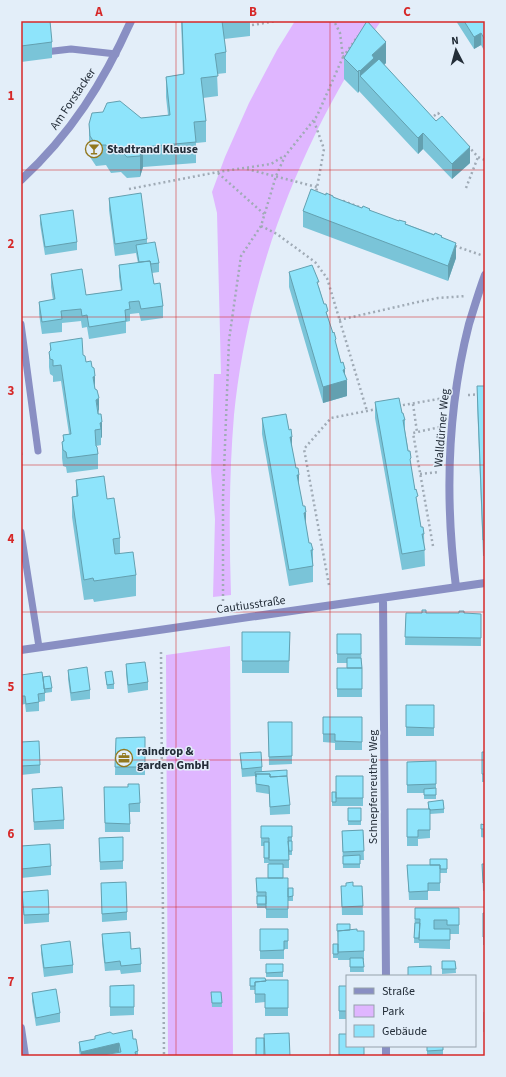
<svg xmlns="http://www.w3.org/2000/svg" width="506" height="1077" viewBox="0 0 506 1077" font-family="'Source Sans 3',sans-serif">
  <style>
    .green { fill: #dfb6ff }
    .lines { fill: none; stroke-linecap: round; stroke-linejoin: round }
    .path { stroke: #a0abb6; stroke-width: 2.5; stroke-dasharray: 2 3; stroke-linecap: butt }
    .service { stroke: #898fc3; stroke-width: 7 }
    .minor { stroke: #898fc3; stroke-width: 8 }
    .wall { fill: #7ac4d8 }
    .shaded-wall { fill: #63a0b0 }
    .building { fill: #8ee4fb; stroke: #63a0b0 }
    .grid { fill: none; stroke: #d62828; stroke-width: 1; stroke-opacity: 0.55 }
    .labels { text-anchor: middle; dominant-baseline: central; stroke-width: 3; stroke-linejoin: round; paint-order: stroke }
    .street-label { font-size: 12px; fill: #232d38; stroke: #e3eef9 }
    .poi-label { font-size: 12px; font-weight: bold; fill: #232d38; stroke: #e3eef9; text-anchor: start }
    .neatline { fill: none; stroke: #d62828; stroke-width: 1.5 }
    .grid-label { font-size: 13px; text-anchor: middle; font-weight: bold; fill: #d62828 }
  </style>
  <rect width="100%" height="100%" fill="#e3eef9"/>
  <path class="green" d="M 295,21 L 381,21 C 302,137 248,274 234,415 C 229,475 229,535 231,595 L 213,597 L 215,519 L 211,471 L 214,374 L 221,374 L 217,213 L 212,192 L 225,157 L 249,103 L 277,50 Z
    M 230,646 L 233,1056 L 168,1056 L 166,655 Z"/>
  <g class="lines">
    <path class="path" d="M 252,25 L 277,21
      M 343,57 L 358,36
      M 430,117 L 431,118 L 438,113 L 443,119
      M 314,121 L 324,149 L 316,193
      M 468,146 L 478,157 L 485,160
      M 247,169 L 317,187
      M 218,173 L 264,214
      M 466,188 L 478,157
      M 129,189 L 218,172 L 271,164 L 284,156
      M 343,201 L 365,209
      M 261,226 L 277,234 L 315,262 L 327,278 L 367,411
      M 455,246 L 481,255
      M 339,320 L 418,302 L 438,298 L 466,296
      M 468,395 L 485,394
      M 413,404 L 417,432
      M 398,406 L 444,398
      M 420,474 L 439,472
      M 433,546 L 413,433 L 440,427
      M 329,585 L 304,449 L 331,418 L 377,409
      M 223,601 L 223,497 L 229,340 L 241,256 L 261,226 L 276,176 L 285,156 L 317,116 L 343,57 L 340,33 L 334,21
      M 161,652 L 164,1056"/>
    <path class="service" d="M 45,52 L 71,49 L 116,54
      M 21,324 L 38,451
      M 21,532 L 39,647"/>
    <path class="minor" d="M 21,180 C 71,134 103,83 131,21
      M 456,587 C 445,500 447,410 469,324 C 474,308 479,291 485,275
      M 383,598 L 386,976
      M 21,650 L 485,583
      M 21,1028 L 25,1056
      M 386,1046 L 386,1056"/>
  </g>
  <path class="wall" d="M 21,21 L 52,42 L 52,58 L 21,62 Z
    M 181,21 L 250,21 L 250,36 L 224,39 L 226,52 L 226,73 L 217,74 L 218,96 L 203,98 L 206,121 L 206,142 L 196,143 L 196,163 L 143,167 L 140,177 L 127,178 L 121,172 L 111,173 L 106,165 L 96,166 L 90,157 L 89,145 L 89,124 L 141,118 L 168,115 L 166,97 L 166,77 L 183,74 Z
    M 456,21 L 485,21 L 485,52 L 481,45 L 474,49 Z
    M 344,58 L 386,63 L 384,65 L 470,163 L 452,179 L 423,149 L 418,154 L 359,91 L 358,93 L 344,79 Z
    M 326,195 L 442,237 L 456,258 L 448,281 L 303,227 L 303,211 Z
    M 109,198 L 147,239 L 147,243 L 159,263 L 159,272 L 152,273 L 154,284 L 163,306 L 163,318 L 141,321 L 139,313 L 130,314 L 130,321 L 126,322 L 126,333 L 89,339 L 87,327 L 82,328 L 81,321 L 62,323 L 62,332 L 42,334 L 39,314 L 39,302 L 53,300 L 51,287 L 51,274 L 86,295 L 121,290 L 119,277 L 119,265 L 138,263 L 136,253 L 115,256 L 109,210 Z
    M 40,215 L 77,242 L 77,250 L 45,255 L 40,224 Z
    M 289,272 L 319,287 L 345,375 L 347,396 L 323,403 L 289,287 Z
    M 50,343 L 83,355 L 86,362 L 95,389 L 102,437 L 101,438 L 101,445 L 96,446 L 98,454 L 98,469 L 67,473 L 66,467 L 63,466 L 62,458 L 62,442 L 63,441 L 63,435 L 69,434 L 61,381 L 53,382 L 53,376 L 50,374 L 49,367 L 49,352 L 50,351 Z
    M 477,386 L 485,386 L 485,556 L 483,556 L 477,402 Z
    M 375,402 L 402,413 L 405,420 L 405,430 L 421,527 L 424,534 L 425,566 L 402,570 L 375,418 Z
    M 262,418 L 292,449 L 309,543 L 313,550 L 313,582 L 289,586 L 262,434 Z
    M 76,480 L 107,499 L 120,538 L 120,554 L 136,575 L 136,596 L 94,602 L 93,599 L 84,600 L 72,517 L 72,497 L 76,496 Z
    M 406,613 L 481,614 L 481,646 L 405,645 Z
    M 242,632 L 290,632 L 289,673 L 242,673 Z
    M 337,634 L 361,634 L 362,697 L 337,697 L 337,668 L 347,668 L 347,663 L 337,663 Z
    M 126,664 L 148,682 L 148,690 L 128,693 L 126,673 Z
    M 68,670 L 90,690 L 90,699 L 71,701 L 68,679 Z
    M 105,672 L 114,684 L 114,689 L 107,689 Z
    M 21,675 L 43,677 L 52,688 L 52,692 L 45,693 L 45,701 L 39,702 L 39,711 L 26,712 L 25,704 L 21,705 Z
    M 406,705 L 434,705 L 434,736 L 406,736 Z
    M 323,717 L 362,717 L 362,750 L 335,750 L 335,743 L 323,742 Z
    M 268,722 L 292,722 L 292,764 L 269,765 Z
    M 145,737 L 145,775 L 115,775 L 116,738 Z
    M 21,742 L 40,765 L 40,773 L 21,775 Z
    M 482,752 L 485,752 L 485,782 L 482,782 Z
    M 240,753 L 262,767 L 262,771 L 290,805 L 290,814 L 270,815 L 269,794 L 256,792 L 255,776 L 242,777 Z
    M 436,761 L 436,799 L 424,799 L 424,793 L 407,793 L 407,762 Z
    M 363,776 L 363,806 L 332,806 L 332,792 L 336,792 Z
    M 104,787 L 140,803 L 140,812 L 130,812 L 130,832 L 105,832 Z
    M 32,789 L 64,820 L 64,829 L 34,830 Z
    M 428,802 L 444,809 L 444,813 L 430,814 L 430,838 L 418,839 L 418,846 L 407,846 L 407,809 L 428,809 Z
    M 348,808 L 361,808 L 361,825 L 348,825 Z
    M 481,824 L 485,825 L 485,838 L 481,837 Z
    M 261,826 L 292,826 L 292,855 L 289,855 L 289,868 L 283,868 L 283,878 L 288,894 L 293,888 L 293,901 L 288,901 L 288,918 L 266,918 L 266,908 L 257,908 L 256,878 L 268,878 L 269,864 L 269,863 L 264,863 L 264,846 L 261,846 Z
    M 363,830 L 364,860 L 360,860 L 360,868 L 343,868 L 342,831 Z
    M 123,837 L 123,869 L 100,870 L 99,838 Z
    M 21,846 L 51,866 L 51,875 L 21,878 Z
    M 447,859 L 447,873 L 440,873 L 440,891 L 428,891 L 428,900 L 409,900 L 407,865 L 430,865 Z
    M 482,864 L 485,864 L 485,891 L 483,891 Z
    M 101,883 L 127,912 L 127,920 L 102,922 Z
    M 341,886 L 362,886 L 363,915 L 342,915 Z
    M 22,892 L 49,914 L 49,922 L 24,924 Z
    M 415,908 L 459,908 L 459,934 L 450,934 L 450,949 L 419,948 L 419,932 L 419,943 L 414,943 Z
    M 483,913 L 485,913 L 485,945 L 483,945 Z
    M 337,924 L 350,930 L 357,931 L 364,931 L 364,960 L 363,960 L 364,972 L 350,972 L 350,960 L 338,960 L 338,956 L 338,958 L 333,958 L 333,944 L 338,944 Z
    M 260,929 L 288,929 L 288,949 L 284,949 L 284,959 L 260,959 Z
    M 102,934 L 131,949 L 141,964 L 141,972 L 121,974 L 120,970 L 105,971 L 102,943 Z
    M 41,945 L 73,965 L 73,973 L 44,977 L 41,953 Z
    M 442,961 L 455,961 L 456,973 L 442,974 Z
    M 266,964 L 283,964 L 283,977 L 266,977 Z
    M 250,978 L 266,980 L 288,980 L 288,1016 L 265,1016 L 265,1002 L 255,1003 L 255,990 L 250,990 Z
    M 134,985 L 134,1015 L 110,1016 L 110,986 Z
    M 339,986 L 347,986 L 347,1019 L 339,1019 Z
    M 211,992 L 221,992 L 222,1007 L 212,1007 Z
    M 32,993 L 60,1013 L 60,1022 L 36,1026 L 32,1001 Z
    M 484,1012 L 485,1012 L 485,1040 L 484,1040 Z
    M 113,1034 L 133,1039 L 138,1051 L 138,1056 L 103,1056 L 120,1052 L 119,1052 L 100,1056 L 80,1056 L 79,1051 L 79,1042 L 95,1040 L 95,1036 Z
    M 339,1034 L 364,1046 L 364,1056 L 339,1056 Z
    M 427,1046 L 443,1046 L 443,1055 L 427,1055 Z"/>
  <path class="shaded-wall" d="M 481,33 L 481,45 L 474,49 L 474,37 Z
    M 386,42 L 386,63 L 374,74 L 360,76 L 360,92 L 360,71 L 372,55 Z
    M 359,70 L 359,91 L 358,93 L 358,72 Z
    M 423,133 L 423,149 L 418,154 L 418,138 Z
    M 143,147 L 143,167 L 140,177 L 140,156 Z
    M 470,147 L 470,163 L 452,179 L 452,164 Z
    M 456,243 L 456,258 L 448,281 L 448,266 Z
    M 345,369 L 345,381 L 347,380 L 347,396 L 323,403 L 323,387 L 343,370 Z
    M 95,376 L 95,391 L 93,377 Z
    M 99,398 L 99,414 L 96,400 Z
    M 102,422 L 102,437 L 101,438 L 101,429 L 100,423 Z
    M 290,437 L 292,437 L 292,452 Z
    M 22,455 L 22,471 L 21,471 L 21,456 Z
    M 297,475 L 299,475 L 299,490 Z
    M 306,512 L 306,528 L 304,513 Z
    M 119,1043 L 119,1052 L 100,1056 L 81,1056 L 81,1052 Z"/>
  <path class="building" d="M 21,21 L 50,21 L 52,42 L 21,46 Z
    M 182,21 L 222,21 L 226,52 L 215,54 L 218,76 L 201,78 L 206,121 L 194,122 L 196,142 L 143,147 L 140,156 L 127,157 L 121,151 L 111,153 L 106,145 L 96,145 L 90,136 L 89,124 L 92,113 L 103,112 L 107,103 L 120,101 L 141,118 L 170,115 L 166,77 L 184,74 Z
    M 367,21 L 386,42 L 372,55 L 374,58 L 360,71 L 359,70 L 358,72 L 344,58 Z
    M 464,21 L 485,21 L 485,40 L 481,33 L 474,37 Z
    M 379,59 L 436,121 L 442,116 L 470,147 L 452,164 L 423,133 L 418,138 L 360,76 Z
    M 311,189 L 326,195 L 326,193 L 333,196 L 333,197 L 362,208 L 363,206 L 370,209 L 369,210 L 399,221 L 399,220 L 406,222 L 405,224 L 434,235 L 435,233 L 442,236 L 441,237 L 456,243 L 448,266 L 303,211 Z
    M 141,193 L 147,239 L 115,244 L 109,198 Z
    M 73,210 L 77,242 L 45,247 L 40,215 Z
    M 155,242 L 159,263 L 151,264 L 150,261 L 139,262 L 136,245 Z
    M 150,261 L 154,284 L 160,283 L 163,306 L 141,309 L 139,301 L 129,302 L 130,309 L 125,310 L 126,321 L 89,327 L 87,315 L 82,316 L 81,309 L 61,311 L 62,319 L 42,322 L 39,302 L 55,299 L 51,274 L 82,269 L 86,295 L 122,290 L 119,265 Z
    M 312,265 L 319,282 L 317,282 L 324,304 L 326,304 L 328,311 L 326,312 L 333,333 L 334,332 L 336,339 L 335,340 L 341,363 L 343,362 L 345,369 L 343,370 L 347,380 L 323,387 L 289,272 Z
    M 82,338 L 83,355 L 85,356 L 86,362 L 91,361 L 92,367 L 94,368 L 95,376 L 93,377 L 95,389 L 97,390 L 99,398 L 96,400 L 98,414 L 101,414 L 102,422 L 100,423 L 101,429 L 95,430 L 96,446 L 97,447 L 98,454 L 67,458 L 66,452 L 63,450 L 62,442 L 64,441 L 63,435 L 71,434 L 61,365 L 53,366 L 53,360 L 50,359 L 49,352 L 51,350 L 50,343 Z
    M 477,386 L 485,386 L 485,540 L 483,540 Z
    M 399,398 L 402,413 L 403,413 L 405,420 L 403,420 L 408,451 L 410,451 L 411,458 L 410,459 L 415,490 L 416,489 L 418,496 L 416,497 L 421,527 L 423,527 L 424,534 L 422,534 L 425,550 L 402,554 L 375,402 Z
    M 286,414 L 289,430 L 291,429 L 292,437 L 290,437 L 296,468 L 298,468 L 299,475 L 297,475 L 303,506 L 305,506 L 306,512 L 304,513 L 309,543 L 311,543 L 313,550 L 311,550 L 313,566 L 289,570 L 262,418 Z
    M 21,448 L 22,455 L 21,456 Z
    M 104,476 L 107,499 L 114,498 L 120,538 L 113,539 L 115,554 L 133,552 L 136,575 L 94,581 L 93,578 L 84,580 L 72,497 L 78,496 L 76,480 Z
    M 422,610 L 426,610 L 426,613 L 459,613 L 459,611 L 464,611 L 464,613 L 481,614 L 481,638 L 405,637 L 406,613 L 422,613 Z
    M 242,632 L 290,632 L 289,661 L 242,661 Z
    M 337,634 L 361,634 L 361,654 L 337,654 Z
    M 347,658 L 361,658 L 362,668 L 347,668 Z
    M 145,662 L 148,682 L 128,685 L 126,664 Z
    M 87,667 L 90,690 L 71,693 L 68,670 Z
    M 337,668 L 362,668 L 362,689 L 337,689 Z
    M 112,671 L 114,684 L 107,685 L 105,672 Z
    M 42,672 L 45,693 L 38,694 L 39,702 L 26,704 L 25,696 L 21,696 L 21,675 Z
    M 50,676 L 52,688 L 44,689 L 43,677 Z
    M 406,705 L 434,705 L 434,728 L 406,727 Z
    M 323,717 L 362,717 L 362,742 L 335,741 L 335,734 L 323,734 Z
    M 268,722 L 292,722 L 292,756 L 269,757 Z
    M 145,737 L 145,767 L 115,767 L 116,738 Z
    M 39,741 L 40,765 L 21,766 L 21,742 Z
    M 261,752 L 262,767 L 242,769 L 240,753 Z
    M 482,752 L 485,752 L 485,774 L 482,774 Z
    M 436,761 L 436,784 L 407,785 L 407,762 Z
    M 287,770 L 287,776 L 270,777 L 270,774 L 256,774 L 256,777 L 255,772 Z
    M 256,774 L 270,774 L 270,777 L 287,776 L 290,805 L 270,807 L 269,786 L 256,784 Z
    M 336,776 L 363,776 L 363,798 L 336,798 Z
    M 128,784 L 139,784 L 140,803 L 129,804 L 130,824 L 105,823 L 104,787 L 128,787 Z
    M 62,787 L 64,820 L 34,822 L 32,789 Z
    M 436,788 L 436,795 L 424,795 L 424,789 Z
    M 332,792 L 336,792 L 336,802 L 332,802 Z
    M 443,800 L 444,809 L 430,810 L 430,809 L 429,809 L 428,802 Z
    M 348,808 L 361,808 L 361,821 L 348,821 Z
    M 407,809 L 430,809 L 430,830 L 418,830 L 418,837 L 407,837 Z
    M 481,824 L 485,825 L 485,829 L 481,829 Z
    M 261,826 L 292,826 L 292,837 L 288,837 L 289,860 L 269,860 L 269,838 L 261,838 Z
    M 363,830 L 364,851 L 343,852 L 342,831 Z
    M 123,837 L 123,861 L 100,862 L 99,838 Z
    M 288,841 L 292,841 L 292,851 L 289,851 Z
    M 264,842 L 269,842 L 269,858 L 264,858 Z
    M 50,844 L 51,866 L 21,869 L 21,846 Z
    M 360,855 L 360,864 L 343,864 L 343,856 Z
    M 430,859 L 447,859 L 447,869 L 440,869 L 440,865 L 430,865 Z
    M 268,864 L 283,864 L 283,878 L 268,878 Z
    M 482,864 L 485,864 L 485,883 L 483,883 Z
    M 407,865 L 440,865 L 440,883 L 428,883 L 428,891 L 409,892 Z
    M 256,878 L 288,878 L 288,909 L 266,909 L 266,892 L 257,892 Z
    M 126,882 L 127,912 L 102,914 L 101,883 Z
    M 353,882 L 353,886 L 362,886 L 363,906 L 342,907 L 341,886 L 346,886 L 346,883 Z
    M 288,888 L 293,888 L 293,896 L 288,897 Z
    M 48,890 L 49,914 L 24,915 L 22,892 Z
    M 257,896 L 266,896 L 266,904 L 257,904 Z
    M 415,908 L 459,908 L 459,925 L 447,925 L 447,920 L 434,920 L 434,929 L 450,929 L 450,940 L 419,940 L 420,919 L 415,919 Z
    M 483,913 L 485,913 L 485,937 L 483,937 Z
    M 415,923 L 420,923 L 419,938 L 414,938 Z
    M 337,924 L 350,924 L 350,930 L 337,931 Z
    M 260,929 L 288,929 L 288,941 L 284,941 L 284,950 L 260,951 Z
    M 357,929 L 357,931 L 364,931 L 364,951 L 338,952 L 338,931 Z
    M 130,932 L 131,949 L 140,948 L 141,964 L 121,966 L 120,961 L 105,963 L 102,934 Z
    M 70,941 L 73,965 L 44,968 L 41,945 Z
    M 333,944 L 338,944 L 338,954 L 333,954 Z
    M 350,958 L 363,958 L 364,967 L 350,967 Z
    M 442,961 L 455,961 L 456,969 L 442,969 Z
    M 266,964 L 283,964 L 283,972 L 266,973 Z
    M 431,966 L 431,976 L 408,976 L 408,967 Z
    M 250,978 L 265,978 L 266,981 L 255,982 L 255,986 L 250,986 Z
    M 266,980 L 288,980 L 288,1008 L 265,1008 L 265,994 L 255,994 L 255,982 L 266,981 Z
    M 134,985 L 134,1007 L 110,1007 L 110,986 Z
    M 339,986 L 347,986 L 347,1011 L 339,1011 Z
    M 56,989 L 60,1013 L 36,1018 L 32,993 Z
    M 211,992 L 221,992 L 222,1003 L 212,1003 Z
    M 484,1012 L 485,1012 L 485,1032 L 484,1032 Z
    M 132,1030 L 133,1039 L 136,1039 L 138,1051 L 135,1052 L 136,1056 L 103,1056 L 103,1055 L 121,1052 L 119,1043 L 81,1052 L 79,1042 L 95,1039 L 95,1036 L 110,1032 L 113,1034 Z
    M 289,1033 L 290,1056 L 265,1056 L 264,1034 Z
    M 339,1034 L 347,1034 L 347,1046 L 364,1046 L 364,1055 L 339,1055 Z
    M 256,1038 L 264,1038 L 264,1056 L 256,1056 Z
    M 427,1046 L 443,1046 L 443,1050 L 427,1051 Z"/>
  <path class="grid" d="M 176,21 L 176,1056M 330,21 L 330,1056M 21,170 L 485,170M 21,317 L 485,317M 21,465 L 485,465M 21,612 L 485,612M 21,760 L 485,760M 21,907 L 485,907"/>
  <defs>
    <g id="bar-ring" transform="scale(0.9)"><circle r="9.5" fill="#e3eef9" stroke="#92781f" stroke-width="1.5"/><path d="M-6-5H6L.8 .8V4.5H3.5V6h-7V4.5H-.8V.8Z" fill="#92781f"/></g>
    <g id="office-ring" transform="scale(0.9)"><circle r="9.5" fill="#e3eef9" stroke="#92781f" stroke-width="1.5"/><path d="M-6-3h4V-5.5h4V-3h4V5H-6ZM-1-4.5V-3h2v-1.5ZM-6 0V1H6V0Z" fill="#92781f"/></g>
  </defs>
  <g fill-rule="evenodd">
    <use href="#bar-ring" x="94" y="149"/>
    <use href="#office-ring" x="124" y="758"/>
  </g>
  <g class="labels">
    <g class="street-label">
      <text transform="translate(73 99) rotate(-56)">Am Forstacker</text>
      <text transform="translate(442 428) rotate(-85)">Walldürner Weg</text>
      <text transform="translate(251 605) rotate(-8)">Cautiusstraße</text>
      <text transform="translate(373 787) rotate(-90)">Schnepfenreuther Weg</text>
    </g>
    <g class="poi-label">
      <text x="107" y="149">Stadtrand Klause</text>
      <text x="137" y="751">raindrop &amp;<tspan x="137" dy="14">garden GmbH</tspan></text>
    </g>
  </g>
  <rect width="506" height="1077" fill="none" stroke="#e3eef9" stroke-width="44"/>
  <rect x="346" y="975" width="130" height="72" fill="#e3eef9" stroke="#96a1ac"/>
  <rect x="354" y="988" width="20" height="6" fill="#898fc3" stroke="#96a1ac"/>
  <text x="382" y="995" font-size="12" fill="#232d38">Straße</text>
  <rect x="354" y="1005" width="20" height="12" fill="#dfb6ff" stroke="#96a1ac"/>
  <text x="382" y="1015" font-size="12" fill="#232d38">Park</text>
  <rect x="354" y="1025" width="20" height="12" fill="#8ee4fb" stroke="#96a1ac"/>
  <text x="382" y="1035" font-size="12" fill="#232d38">Gebäude</text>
  <g transform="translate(456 50) rotate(354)" stroke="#e3eef9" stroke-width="3" paint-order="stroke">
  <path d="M0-3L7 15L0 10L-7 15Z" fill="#232d38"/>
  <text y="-6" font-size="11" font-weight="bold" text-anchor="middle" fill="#232d38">N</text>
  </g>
  <rect x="22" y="22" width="462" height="1033" class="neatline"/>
  <g class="grid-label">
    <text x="99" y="16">A</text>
    <text x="253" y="16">B</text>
    <text x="407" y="16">C</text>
    <text x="11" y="100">1</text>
    <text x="11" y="248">2</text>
    <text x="11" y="395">3</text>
    <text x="11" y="543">4</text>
    <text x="11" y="691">5</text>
    <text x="11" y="838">6</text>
    <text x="11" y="986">7</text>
  </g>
</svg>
